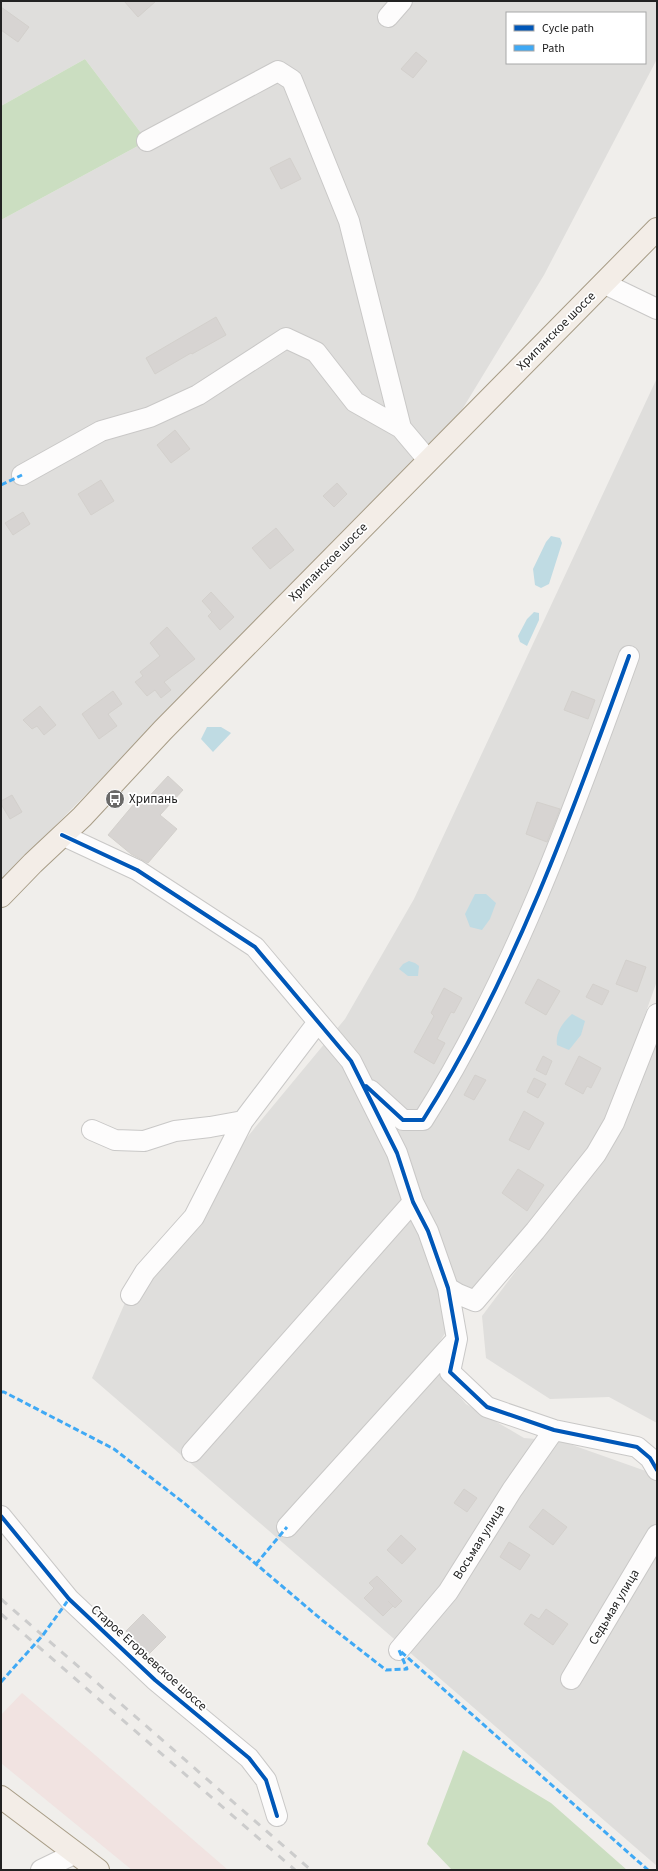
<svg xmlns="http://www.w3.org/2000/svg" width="658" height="1871" viewBox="0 0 658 1871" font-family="'Source Sans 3',sans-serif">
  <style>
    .residential { fill: #dfdedc; fill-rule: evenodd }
    .commercial { fill: #f1e3e1 }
    .forest { fill: #cbdec1 }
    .water { fill: #bfdbe3 }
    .building { fill: #d7d4d2; stroke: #d3d0cc }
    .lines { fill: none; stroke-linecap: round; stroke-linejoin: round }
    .minor-casing { stroke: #c9c8c7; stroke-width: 22 }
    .major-casing { stroke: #a79c86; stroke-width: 24 }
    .minor { stroke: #fdfcfc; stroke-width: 20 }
    .major { stroke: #f3ede7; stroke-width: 22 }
    .rail { stroke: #ccc; stroke-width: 3; stroke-dasharray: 8 8; stroke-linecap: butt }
    .quiet { stroke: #3fa9f5; stroke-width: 3; stroke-dasharray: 6 3; stroke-linecap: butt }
    .cycleway-casing { stroke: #fff; stroke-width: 6 }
    .cycleway { stroke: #0057b8; stroke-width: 4 }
    .labels { text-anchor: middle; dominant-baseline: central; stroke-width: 3.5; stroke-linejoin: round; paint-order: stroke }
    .street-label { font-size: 13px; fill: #222; stroke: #fff }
    .poi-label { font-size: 13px; fill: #222; stroke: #fff; text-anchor: start }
  </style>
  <rect width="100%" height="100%" fill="#f0eeeb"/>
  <path class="residential" d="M 1,1 L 657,1 L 657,59 L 544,275 L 460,413 L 1,881 L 1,220 L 147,141 L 85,59 L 1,106 ZM 507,13 L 645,13 L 645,63 L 507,63 Z
    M 657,378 L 657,981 L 600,1141 L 472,1291 L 428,1360 L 466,1404 L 524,1438 L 561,1441 L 657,1475 L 657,1866 L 92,1378 L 142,1264 L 345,1019 L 414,899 Z
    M 657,1038 L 657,1423 L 609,1397 L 550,1399 L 486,1358 L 482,1316 L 623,1129 Z"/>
  <path class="commercial" d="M 22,1693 L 87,1748 L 228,1870 L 132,1870 L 1,1763 L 1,1715 Z"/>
  <path class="forest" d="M 85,59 L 147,141 L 1,220 L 1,106 Z
    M 463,1750 L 551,1803 L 627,1870 L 452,1870 L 427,1844 Z"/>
  <path class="water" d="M 551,536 L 560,538 L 562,543 L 549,584 L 541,588 L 535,585 L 533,569 L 546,542 Z
    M 534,612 L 539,613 L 539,620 L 527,646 L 520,642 L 518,636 L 527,619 Z
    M 207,727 L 221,727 L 231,733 L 213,752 L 201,739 Z
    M 475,894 L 486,894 L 496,903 L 490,919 L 482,930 L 470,927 L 465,914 Z
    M 409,961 L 415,963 L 419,966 L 418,976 L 408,976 L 399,969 L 403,964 Z
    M 572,1014 L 585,1021 L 581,1035 L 569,1050 L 557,1045 C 555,1033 563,1022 572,1014 Z"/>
  <path class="building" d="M 124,1 L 156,1 L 138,17 Z
    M 1,7 L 29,27 L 18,42 L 1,30 Z
    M 416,52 L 427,61 L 413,78 L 401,69 Z
    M 290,158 L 301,179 L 281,189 L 270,168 Z
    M 216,317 L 226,335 L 192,354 L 191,353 L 155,374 L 146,358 Z
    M 175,430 L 190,449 L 171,463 L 157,445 Z
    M 101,480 L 114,501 L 91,515 L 78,494 Z
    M 337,483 L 347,494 L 334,507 L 323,496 Z
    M 23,512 L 30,524 L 13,535 L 5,523 Z
    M 276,528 L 294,550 L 270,569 L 252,548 Z
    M 211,592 L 234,617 L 220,630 L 208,616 L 212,612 L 202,601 Z
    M 167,627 L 195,659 L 164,682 L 171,690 L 161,698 L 155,690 L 147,696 L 135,682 L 143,676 L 140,672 L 160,656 L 150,643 Z
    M 113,691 L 122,704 L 108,714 L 117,726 L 99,739 L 82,714 Z
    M 572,691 L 595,700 L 588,719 L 564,710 Z
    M 40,706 L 56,725 L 44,735 L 37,726 L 32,729 L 23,720 Z
    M 168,776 L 183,790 L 160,815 L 177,829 L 148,863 L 131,854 L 108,835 L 139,798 L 144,802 Z
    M 12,795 L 22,812 L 10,819 L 1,804 L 1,801 Z
    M 537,802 L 560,809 L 547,842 L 526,834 Z
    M 626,960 L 646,967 L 637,992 L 616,984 Z
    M 538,979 L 560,991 L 546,1015 L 525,1003 Z
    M 593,984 L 609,991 L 602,1005 L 586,997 Z
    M 444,988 L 462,998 L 454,1013 L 451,1012 L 437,1039 L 445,1043 L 434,1064 L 414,1052 L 434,1016 L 431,1013 Z
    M 543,1056 L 552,1061 L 546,1075 L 536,1070 Z
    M 579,1056 L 601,1068 L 591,1088 L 587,1086 L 583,1094 L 565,1084 Z
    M 475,1075 L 486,1080 L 474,1100 L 464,1095 Z
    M 534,1078 L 546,1084 L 538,1098 L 527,1092 Z
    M 524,1111 L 544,1123 L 529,1150 L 509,1140 Z
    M 518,1169 L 544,1185 L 527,1211 L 502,1193 Z
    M 464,1489 L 477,1498 L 467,1512 L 454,1503 Z
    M 543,1509 L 567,1527 L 553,1545 L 529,1527 Z
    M 401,1535 L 416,1549 L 402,1564 L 387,1550 Z
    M 509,1542 L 530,1555 L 520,1570 L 500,1557 Z
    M 377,1576 L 402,1601 L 395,1608 L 388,1601 L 393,1606 L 383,1616 L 364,1598 L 374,1588 L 369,1583 Z
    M 546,1609 L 568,1624 L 553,1645 L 524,1624 L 531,1614 L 539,1619 Z
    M 143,1614 L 166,1637 L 149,1654 L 126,1631 Z"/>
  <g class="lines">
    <g class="minor-casing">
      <path id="minor" d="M 388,17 L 402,1
        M 147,141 L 278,71 L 292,80 L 349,221 L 401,428
        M 603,283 L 657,309
        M 22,475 L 101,431 L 150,417 L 198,395 L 286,338 L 316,352 L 355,402 L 401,428 L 428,460
        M 62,835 L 137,870 L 255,947 L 351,1061 L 397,1153 L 413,1202 L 428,1231 L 448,1288 L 457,1339 L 450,1372 L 487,1407 L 554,1430 L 637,1447 L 650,1458 L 657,1470
        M 370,1090 L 403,1120 L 423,1120 C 512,980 573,812 629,656
        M 92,1130 L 115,1140 L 144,1141 L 175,1131 L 210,1127 L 243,1121
        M 448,1288 L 458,1294 L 475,1301 L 535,1231 L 596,1154 L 614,1123 L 657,1014
        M 131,1295 L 145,1272 L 194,1217 L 243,1121 L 318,1022
        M 192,1452 L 413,1202
        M 1,1516 L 69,1599 L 155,1680 L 249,1758 L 266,1780 L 277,1816
        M 287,1527 L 457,1339
        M 399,1650 L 448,1592 L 512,1490 L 554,1430
        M 571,1679 L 657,1535
        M 41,1870 L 76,1853"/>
    </g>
    <g class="major-casing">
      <path id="major" d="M 1,896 L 33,863 L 82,817 L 163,730 L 657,229
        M 1,1797 L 98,1870"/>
    </g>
    <use href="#minor" class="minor"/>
    <use href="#major" class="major"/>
    <path class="rail" d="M 1,1599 L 311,1870
      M 1,1614 L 295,1870"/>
    <path class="quiet" d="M 1,485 L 22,475
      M 1,1392 L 4,1392 L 114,1449 L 184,1503 L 322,1620 L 386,1670 L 407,1669 L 399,1650 L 648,1870
      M 256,1564 L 287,1527
      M 1,1682 L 43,1635 L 69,1599"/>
    <g class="cycleway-casing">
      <path id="cycleway" d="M 62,835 L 137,870 L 255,947 L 351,1061 L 397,1153 L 413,1202 L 428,1231 L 448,1288 L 457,1339 L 450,1372 L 487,1407 L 554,1430 L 637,1447 L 650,1458 L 657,1470
        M 366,1086 L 403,1120 L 423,1120 C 512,980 573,812 629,656
        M 1,1516 L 69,1599 L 155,1680 L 249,1758 L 266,1780 L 277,1816"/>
    </g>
    <use href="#cycleway" class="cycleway"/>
  </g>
  <defs>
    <g id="bus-disc" transform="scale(1)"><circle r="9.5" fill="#6a6968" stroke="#fff"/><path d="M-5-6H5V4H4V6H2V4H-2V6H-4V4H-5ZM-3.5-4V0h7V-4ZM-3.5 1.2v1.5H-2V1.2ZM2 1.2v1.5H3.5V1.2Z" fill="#fff"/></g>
  </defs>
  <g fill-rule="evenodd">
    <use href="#bus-disc" x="115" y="799"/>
  </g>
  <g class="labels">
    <g class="street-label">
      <text transform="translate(556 331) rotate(-45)">Хрипанское шоссе</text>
      <text transform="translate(328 562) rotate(-45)">Хрипанское шоссе</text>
      <text transform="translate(479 1542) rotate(-58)">Восьмая улица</text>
      <text transform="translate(614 1607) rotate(-59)">Седьмая улица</text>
      <text transform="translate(149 1658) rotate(42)">Старое Егорьевское шоссе</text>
    </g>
    <g class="poi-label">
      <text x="129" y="799">Хрипань</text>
    </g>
  </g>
  <rect width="658" height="1871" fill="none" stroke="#222222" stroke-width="4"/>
  <rect x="506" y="12" width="140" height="52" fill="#ffffff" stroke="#a7a7a7"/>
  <rect x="514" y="25" width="20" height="6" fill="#0057b8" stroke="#a7a7a7"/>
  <text x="542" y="32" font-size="12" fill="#222222">Cycle path</text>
  <rect x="514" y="45" width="20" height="6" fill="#3fa9f5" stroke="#a7a7a7"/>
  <text x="542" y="52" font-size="12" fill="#222222">Path</text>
</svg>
